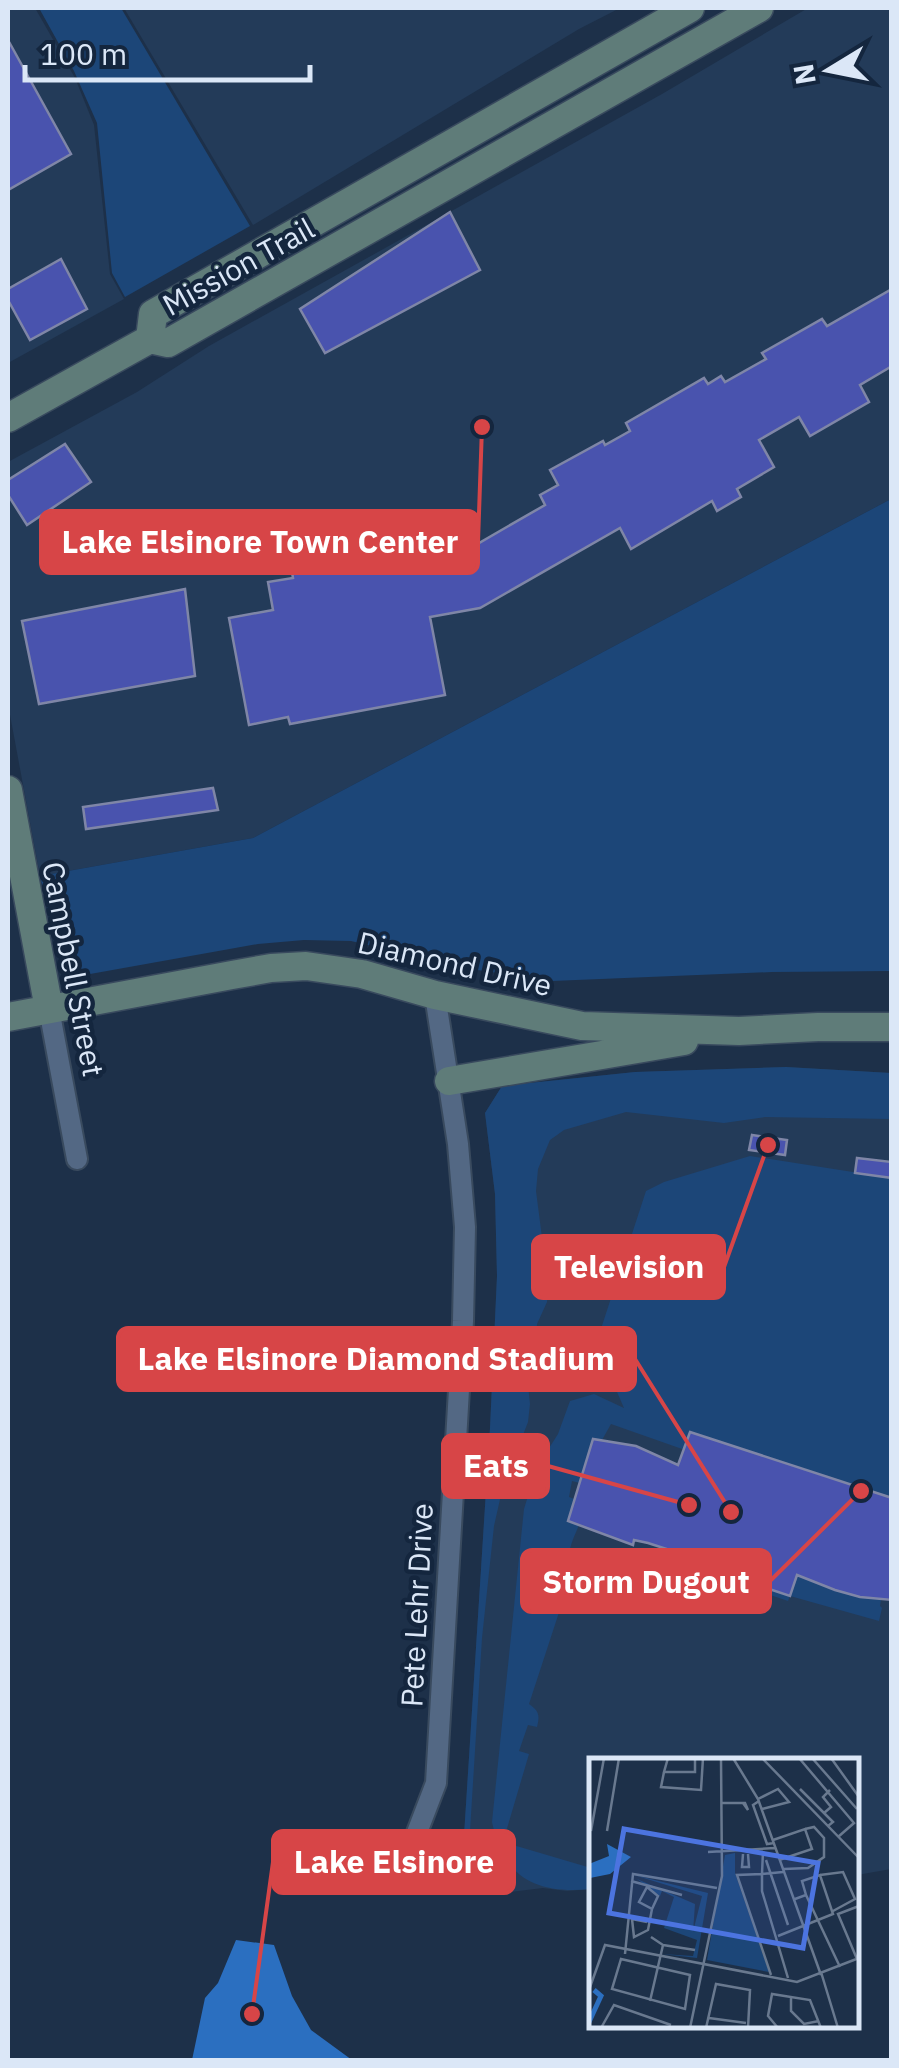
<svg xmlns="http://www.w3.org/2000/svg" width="899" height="2068" viewBox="0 0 899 2068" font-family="'IBM Plex Sans',sans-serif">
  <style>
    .built { fill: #233b59 }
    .green { fill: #1c4678 }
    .water { fill: #2b6fc0 }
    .building { fill: #4953ae; stroke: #7f86a7; stroke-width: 2.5 }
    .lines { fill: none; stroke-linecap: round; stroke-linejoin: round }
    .street-casing { stroke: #394a5e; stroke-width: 24 }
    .secondary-casing { stroke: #394a5e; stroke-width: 31 }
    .street { stroke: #536884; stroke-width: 20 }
    .secondary { stroke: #5f7c79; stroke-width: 28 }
    .labels { text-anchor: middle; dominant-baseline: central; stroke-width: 9; stroke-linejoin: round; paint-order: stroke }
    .street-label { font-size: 30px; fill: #dbe7f7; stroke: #14263e }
    .inset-river { fill: none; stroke: #2b6fc0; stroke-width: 5 }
    .inset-road { fill: none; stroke: #69798f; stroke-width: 2.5 }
    .view { fill: #4c74e0; fill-opacity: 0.15; stroke: #4c74e0; stroke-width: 5 }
    .inset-edge { fill: none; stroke: #dbe7f7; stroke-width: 5 }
    .leader { fill: none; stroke: #d74547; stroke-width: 4 }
    .callout-dot { fill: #d74547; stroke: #14263e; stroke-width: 4 }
    .callout { fill: #d74547; stroke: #d74547; stroke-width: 4 }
    .callout-label { font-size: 32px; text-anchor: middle; font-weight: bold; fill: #fff }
  </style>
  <rect width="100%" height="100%" fill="#1d3049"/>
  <path class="built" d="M 8,8 L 35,8 L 75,78 L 94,125 L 110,274 L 124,299 L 8,363 Z
    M 124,8 L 620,8 L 579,29 L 253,225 Z
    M 808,8 L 891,8 L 891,499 L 253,838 L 40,876 L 8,704 L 8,462 L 137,392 L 209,346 L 662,94 Z
    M 786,1067 L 891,1073 L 891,1869 L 857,1875 L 856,1760 L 592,1760 L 591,1889 L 567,1891 L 543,1888 L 494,1894 L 475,1892 L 458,1880 L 462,1867 L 490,1428 L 497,1276 L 495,1194 L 485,1113 L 502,1086 L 635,1072 Z"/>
  <path class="green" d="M 39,8 L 121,8 L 250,226 L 125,297 L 112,273 L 97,123 L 74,71 Z
    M 891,499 L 891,971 L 772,972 L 552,981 L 464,968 L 351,941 L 304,940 L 258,944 L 79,976 L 61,966 L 40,876 L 253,838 Z
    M 786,1067 L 891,1073 L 891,1119 L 765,1117 L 724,1123 L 626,1112 L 564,1130 L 550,1140 L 538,1169 L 536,1191 L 548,1284 L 547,1302 L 537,1324 L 536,1339 L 527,1375 L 530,1404 L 528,1422 L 503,1486 L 494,1526 L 482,1638 L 470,1831 L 474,1853 L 495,1890 L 494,1894 L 475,1892 L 458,1880 L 462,1867 L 490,1428 L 497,1276 L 495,1194 L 485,1113 L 502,1086 L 635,1072 Z
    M 750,1156 L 891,1178 L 891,1498 L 691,1432 L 685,1450 L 611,1424 L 602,1440 L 593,1439 L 580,1483 L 572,1481 L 569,1497 L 574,1499 L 568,1521 L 579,1525 C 575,1535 569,1546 569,1557 C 570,1591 605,1588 620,1562 L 626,1564 L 628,1572 C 617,1589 607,1598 586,1595 L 587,1591 L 577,1587 L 566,1576 L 561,1584 L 567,1588 L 529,1704 C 539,1711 540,1715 537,1727 L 528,1725 L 519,1751 L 529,1754 L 503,1842 L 591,1868 L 591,1889 C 537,1894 504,1879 492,1822 L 524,1509 L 537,1467 L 558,1434 L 570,1401 L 594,1394 L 624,1408 L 596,1344 L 646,1191 L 664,1182 Z
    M 669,1550 L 747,1575 L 746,1582 L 789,1596 L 797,1575 L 881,1599 L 880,1606 L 882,1608 L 879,1621 L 790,1596 L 788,1601 L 666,1560 Z"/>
  <path class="water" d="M 236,1940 L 274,1945 L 292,1996 L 311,2030 L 352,2060 L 192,2060 L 205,1998 L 218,1983 Z"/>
  <path class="building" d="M 8,40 L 71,154 L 8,190 Z
    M 450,212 L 480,270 L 325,353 L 300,309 Z
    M 61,259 L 87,309 L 30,340 L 8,300 L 8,289 Z
    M 892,289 L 892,366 L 860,385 L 869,402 L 810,436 L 799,417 L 759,440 L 774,467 L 737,489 L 741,497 L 717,511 L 712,501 L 631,549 L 620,528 L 480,608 L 430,617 L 445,695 L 290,724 L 288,717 L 249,725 L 229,618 L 273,610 L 268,582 L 293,578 L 291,566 L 390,547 L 392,559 L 455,544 L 472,534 L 479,543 L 545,505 L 540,495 L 558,485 L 550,470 L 603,441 L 605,445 L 630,431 L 626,423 L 704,378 L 708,384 L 721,376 L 725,382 L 766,359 L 762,353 L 822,319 L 827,326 Z
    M 65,444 L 91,482 L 27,525 L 8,495 L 8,480 Z
    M 185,589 L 195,676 L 39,704 L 22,621 Z
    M 213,788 L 218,810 L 86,829 L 83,807 Z
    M 752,1135 L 787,1140 L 785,1155 L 749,1150 Z
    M 857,1158 L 892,1162 L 892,1178 L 855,1173 Z
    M 690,1432 L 892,1498 L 892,1600 L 860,1597 L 835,1590 L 797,1575 L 790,1596 L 745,1581 L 747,1575 L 648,1543 L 634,1540 L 633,1545 L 568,1521 L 593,1439 L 636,1446 L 678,1465 Z"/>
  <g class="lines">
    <g class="street-casing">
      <path id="street" d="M 49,1009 L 77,1159
        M 408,1856 L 436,1783 L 463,1321 L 465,1227 L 458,1144 L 435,995"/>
    </g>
    <g class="secondary-casing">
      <path id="secondary" d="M 150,339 L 168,343 L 759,8
        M 150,339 L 153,314 L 690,8
        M 8,418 L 150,339
        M 8,790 L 49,1009
        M 8,1017 L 232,975 L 271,968 L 306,966 L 362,974 L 435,995 L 582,1026 L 739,1031 L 818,1027 L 892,1027
        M 449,1081 L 684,1041"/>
    </g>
    <use href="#street" class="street"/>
    <use href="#secondary" class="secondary"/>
  </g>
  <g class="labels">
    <g class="street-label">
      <text transform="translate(238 266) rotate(-29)">Mission Trail</text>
      <text transform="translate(455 963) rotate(13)">Diamond Drive</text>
      <text transform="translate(74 969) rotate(79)">Campbell Street</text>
      <text transform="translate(416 1605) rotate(-87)">Pete Lehr Drive</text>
    </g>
  </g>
  <g transform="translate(589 1758)">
    <rect width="270" height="270" fill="#1d3049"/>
    <path d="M 146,95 L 146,115 L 180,214 L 118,202 L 136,97 ZM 45,117 L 119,135 L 108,200 L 73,196 L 104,198 L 108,182 L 75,170 L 85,139 L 73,133 L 71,138 L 48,121 L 106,146 L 104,174 L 113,138 Z" fill="#1c4678"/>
    <path d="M 18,86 L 42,99 L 21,116 L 1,120 L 0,106 L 20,98 Z" fill="#2b6fc0"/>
    <path class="inset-river" d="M 0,264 L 12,238 L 5,232"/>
    <path class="inset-road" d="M 79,0 L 75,14 L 106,14 L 106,0M 144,0 L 169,41 L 232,217M 173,0 L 270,100M 210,0 L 265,65 L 249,79M 223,0 L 268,51M 242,0 L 270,39M 75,14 L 72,29 L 112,32 L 114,0M 211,31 L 244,64 L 239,68M 169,41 L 189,31 L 200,44 L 173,51M 170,43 L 164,47 L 178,86 L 185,85M 133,45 L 156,45 L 159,52 L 154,45M 235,55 L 242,49 L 234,39 L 241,32M 2,73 L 15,0M 18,73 L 30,0M 184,82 L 216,71 L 223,91 L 190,102M 174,93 L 173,116 L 148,117 L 182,217M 119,94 L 186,90M 154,96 L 153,109 L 160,109 L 159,96M 177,102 L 199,167M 195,111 L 219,110 L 235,99 L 235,80 L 225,69 L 216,71M 194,114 L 173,116 L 173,133 L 199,220M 231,117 L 254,114 L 266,141 L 244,153M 42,123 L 93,137M 217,137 L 251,209M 58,164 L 43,161 L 45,179 L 59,172 L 63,151 L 50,144 L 58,129 L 69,138 L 63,151M 189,178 L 244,156 L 231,117 L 213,123 L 217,137 L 206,141M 74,187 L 106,192M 36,196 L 44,116 L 128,130M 32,201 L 101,217 L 96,251 L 23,231 ZM 268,201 L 249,156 L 270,148M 232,214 L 249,270M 0,232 L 16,187 L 208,224 L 270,200M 202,240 L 202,253 L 215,266 L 230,263M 61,243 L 74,187 L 62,179M 120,260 L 157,265M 12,270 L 25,247 L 82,267M 101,270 L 133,118 L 132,0M 117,270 L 127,226 L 161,232 L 159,270M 189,270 L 179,258 L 183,236 L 221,242 L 232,270"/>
    <path class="view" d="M 35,71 L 229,105 L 214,190 L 20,155 Z"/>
    <rect width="270" height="270" class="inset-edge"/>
  </g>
  <path class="leader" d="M482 427L478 542M768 1145L724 1267M731 1512L635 1359M689 1505L548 1466M861 1491L770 1581M252 2014L273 1862"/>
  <g class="callout-dot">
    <circle cx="482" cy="427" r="10"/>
    <circle cx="768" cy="1145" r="10"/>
    <circle cx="731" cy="1512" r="10"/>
    <circle cx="689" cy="1505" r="10"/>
    <circle cx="861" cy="1491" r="10"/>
    <circle cx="252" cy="2014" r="10"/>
  </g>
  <g class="callout">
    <rect x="41" y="511" width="437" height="62" rx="10"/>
    <rect x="533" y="1236" width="191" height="62" rx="10"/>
    <rect x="118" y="1328" width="517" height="62" rx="10"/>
    <rect x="443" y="1435" width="105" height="62" rx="10"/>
    <rect x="522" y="1550" width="248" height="62" rx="10"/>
    <rect x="273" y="1831" width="241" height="62" rx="10"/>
  </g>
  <g class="callout-label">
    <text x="260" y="553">Lake Elsinore Town Center</text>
    <text x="629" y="1278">Television</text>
    <text x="376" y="1370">Lake Elsinore Diamond Stadium</text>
    <text x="496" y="1477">Eats</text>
    <text x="646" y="1593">Storm Dugout</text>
    <text x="394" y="1873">Lake Elsinore</text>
  </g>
  <rect width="899" height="2068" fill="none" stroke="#dbe7f7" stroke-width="20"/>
  <g transform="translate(829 70) rotate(260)" stroke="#14263e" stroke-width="8" paint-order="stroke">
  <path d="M0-8L18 38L0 25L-18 38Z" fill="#dbe7f7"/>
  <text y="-15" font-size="28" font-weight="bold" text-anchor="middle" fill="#dbe7f7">N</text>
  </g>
  <path d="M25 65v15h285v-15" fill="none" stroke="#dbe7f7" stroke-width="5"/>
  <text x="40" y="65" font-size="30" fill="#dbe7f7" stroke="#14263e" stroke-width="8" paint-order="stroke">100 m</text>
</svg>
